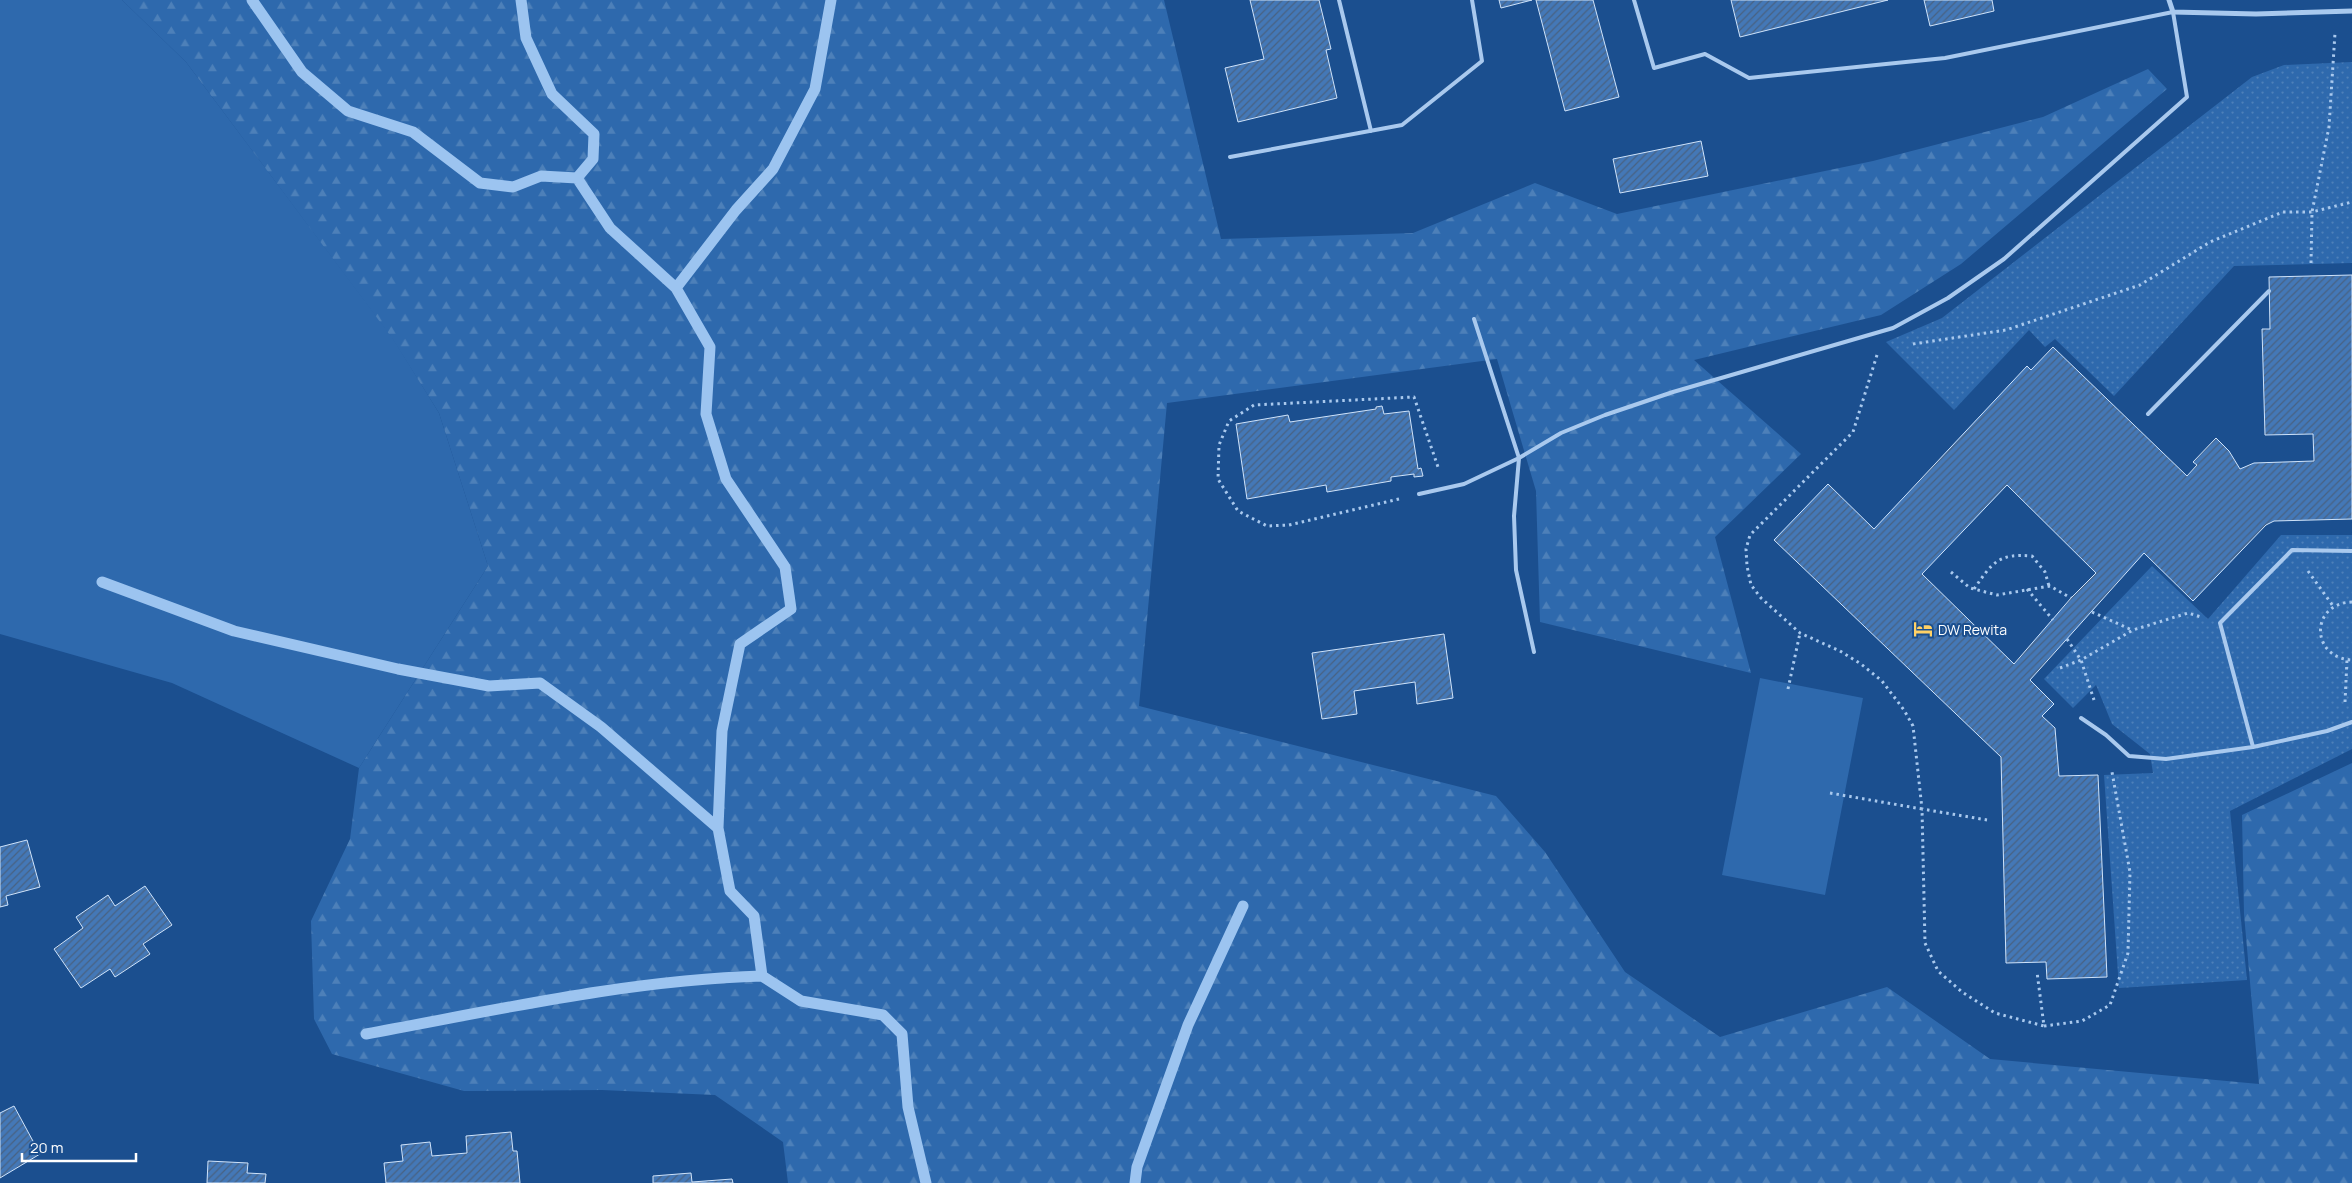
<svg xmlns="http://www.w3.org/2000/svg" width="2352" height="1183" viewBox="0 0 2352 1183" font-family="Manrope,sans-serif">
  <style>
    .grass { fill: #2e69ad }
    .forest { fill: url(#forest-firs) }
    .park { fill: url(#park-dots) }
    .lines { fill: none; stroke-linecap: round; stroke-linejoin: round }
    .stream { stroke: #9cc4f0; stroke-width: 11 }
    .building { fill: url(#building-hatch); stroke: #cfe3fa; fill-rule: evenodd }
    .path { stroke: #a9c9ee; stroke-width: 3; stroke-dasharray: 2.5 4; stroke-linecap: butt }
    .lane { stroke: #a9c9ee; stroke-width: 4 }
    .street { stroke: #a9c9ee; stroke-width: 5 }
    .labels { text-anchor: middle; dominant-baseline: central; stroke-width: 4; stroke-linejoin: round; paint-order: stroke }
    .poi-label { font-size: 14px; fill: #fff; stroke: #1b4f8f; text-anchor: start }
  </style>
  <defs>
    <pattern id="forest-firs" width="22" height="20" patternUnits="userSpaceOnUse" patternTransform="scale(1.25)"><rect width="22" height="20" fill="#2e69ad"/><path d="M5 1l3.5 6h-7zM16 11l3.5 6h-7z" fill="#4d80b9"/></pattern>
    <pattern id="park-dots" width="8" height="8" patternUnits="userSpaceOnUse" patternTransform="scale(1.25)"><rect width="8" height="8" fill="#2e69ad"/><path d="M2 2h.1M6 6h.1" fill="none" stroke="#4d80b9" stroke-width="1.8" stroke-linecap="round"/></pattern>
    <pattern id="building-hatch" width="6" height="6" patternUnits="userSpaceOnUse" patternTransform="scale(1.25)"><rect width="6" height="6" fill="#4478b7"/><path d="M-1 1l2-2M0 6l6-6M5 7l2-2" fill="none" stroke="#486282"/></pattern>
  </defs>
  <rect width="100%" height="100%" fill="#1b4f8f"/>
  <path class="grass" d="M 0,0 L 122,0 L 186,62 L 392,337 L 439,413 L 488,566 L 359,768 L 172,683 L 0,634 Z
    M 1760,678 L 1863,698 L 1825,895 L 1722,875 Z"/>
  <path class="forest" d="M 122,0 L 1164,0 L 1221,239 L 1413,233 L 1535,183 L 1617,214 L 1873,161 L 2043,117 L 2148,69 L 2167,89 L 1961,264 L 1881,315 L 1694,360 L 1801,454 L 1715,537 L 1751,673 L 1540,622 L 1536,491 L 1497,359 L 1167,403 L 1139,706 L 1496,796 L 1545,852 L 1625,972 L 1720,1037 L 1887,987 L 1990,1059 L 2259,1084 L 2244,914 L 2242,815 L 2352,763 L 2352,1183 L 788,1183 L 783,1142 L 715,1095 L 602,1090 L 464,1091 L 332,1054 L 314,1019 L 311,921 L 350,839 L 359,768 L 488,566 L 439,413 L 392,338 L 186,62 Z"/>
  <path class="park" d="M 2352,62 L 2352,263 L 2234,266 L 2114,396 L 2055,339 L 2045,347 L 2029,330 L 1954,410 L 1886,342 L 1942,318 L 2252,77 L 2284,65 Z
    M 2281,535 L 2352,535 L 2352,749 L 2230,811 L 2247,980 L 2119,988 L 2104,775 L 2153,773 L 2150,754 L 2112,724 L 2096,685 L 2073,708 L 2044,679 L 2152,566 L 2208,619 Z"/>
  <g class="lines">
    <path class="stream" d="M 252,0 L 302,72 L 348,111 L 413,132 L 480,183 L 513,187 L 541,176 L 577,178
      M 521,0 L 526,38 L 552,94 L 594,134 L 593,159 L 577,178 L 610,228 L 676,288 L 710,347 L 706,414 L 726,479 L 785,567 L 791,609 L 740,644 L 722,731 L 718,828 L 730,891 L 754,916 L 762,976 L 801,1001 L 883,1015 L 902,1034 L 908,1107 L 926,1183
      M 676,288 L 736,210 L 773,169 L 815,89 L 831,0
      M 102,582 L 234,631 L 398,669 L 489,686 L 540,683 L 601,727 L 718,828
      M 366,1034 C 497,1010 628,980 762,976
      M 1135,1183 L 1137,1167 L 1188,1025 L 1243,906"/>
  </g>
  <path class="building" d="M 1250,0 L 1319,0 L 1331,49 L 1326,50 L 1337,98 L 1238,122 L 1225,68 L 1264,59 Z
    M 1499,0 L 1532,0 L 1501,8 Z
    M 1536,0 L 1593,0 L 1619,97 L 1565,111 Z
    M 1731,0 L 1888,0 L 1740,37 Z
    M 1924,0 L 1992,0 L 1994,11 L 1930,26 Z
    M 1701,141 L 1708,176 L 1620,193 L 1613,159 Z
    M 2352,275 L 2352,519 L 2274,521 L 2266,525 L 2193,601 L 2144,553 L 2030,680 L 2054,704 L 2042,716 L 2055,728 L 2059,776 L 2098,775 L 2107,977 L 2047,979 L 2046,962 L 2006,963 L 2001,757 L 1774,540 L 1828,484 L 1874,529 L 2027,366 L 2031,370 L 2053,347 L 2187,476 L 2197,465 L 2193,462 L 2216,438 L 2229,451 L 2240,469 L 2254,463 L 2314,461 L 2313,434 L 2265,435 L 2262,329 L 2270,329 L 2269,277 ZM 2007,485 L 2096,573 L 2071,598 L 2014,664 L 1922,574 Z
    M 1382,406 L 1384,414 L 1409,411 L 1418,469 L 1421,468 L 1423,476 L 1414,477 L 1414,474 L 1391,477 L 1391,481 L 1327,492 L 1326,485 L 1247,499 L 1236,424 L 1288,415 L 1290,422 L 1376,409 L 1376,407 Z
    M 1444,634 L 1453,698 L 1417,704 L 1415,682 L 1354,691 L 1357,714 L 1322,719 L 1312,653 Z
    M 27,840 L 40,887 L 6,896 L 8,905 L 0,907 L 0,847 Z
    M 145,886 L 172,925 L 143,944 L 150,954 L 115,977 L 110,969 L 81,988 L 54,949 L 83,928 L 76,917 L 108,895 L 115,906 Z
    M 14,1106 L 40,1154 L 0,1178 L 0,1113 Z
    M 511,1132 L 513,1151 L 517,1151 L 520,1183 L 386,1183 L 384,1163 L 403,1161 L 401,1145 L 430,1142 L 432,1156 L 467,1153 L 466,1136 Z
    M 208,1161 L 248,1163 L 247,1173 L 266,1174 L 265,1183 L 207,1183 Z
    M 691,1173 L 692,1182 L 732,1179 L 733,1183 L 653,1183 L 653,1176 Z"/>
  <g class="lines">
    <path class="path" d="M 2311,263 L 2312,212 L 2329,127 L 2335,33
      M 1913,344 L 2006,330 L 2140,285 L 2210,242 L 2283,212 L 2312,212 L 2352,202
      M 1877,355 L 1853,432 L 1750,535 L 1746,549 L 1747,566 L 1751,585 L 1761,598 L 1800,633 L 1840,651 L 1861,664 L 1882,681 L 1904,710 L 1913,726 L 1922,809 L 1987,820
      M 1399,499 L 1289,525 L 1267,526 L 1238,511 L 1218,479 L 1219,445 L 1229,421 L 1254,405 L 1414,397 L 1438,467
      M 2308,571 L 2333,606
      M 1951,572 L 1970,588 L 1997,595 L 2050,586 L 2071,598
      M 1974,589 C 1992,563 1998,553 2032,556 L 2045,572 L 2049,586
      M 2027,589 L 2053,620
      M 2352,602 C 2310,603 2310,658 2352,660
      M 2092,612 L 2132,630
      M 2067,639 L 2081,660 L 2094,700
      M 2060,668 L 2081,660 L 2133,630 L 2188,613 L 2201,617
      M 1788,689 L 1800,633
      M 2345,702 L 2347,660
      M 1830,793 L 1922,809 L 1925,943 L 1938,971 L 1962,992 L 1995,1013 L 2044,1026 L 2037,972
      M 2044,1026 L 2082,1021 L 2110,1005 L 2128,953 L 2130,872 L 2112,772"/>
    <path class="lane" d="M 1339,0 L 1371,131
      M 1230,157 L 1402,125 L 1482,61 L 1472,0
      M 1474,319 L 1519,458 L 1514,516 L 1516,570 L 1534,652
      M 2148,414 L 2269,291
      M 1419,494 L 1464,484 L 1519,458 L 1561,433 L 1605,415 L 1673,392 L 1893,328 L 1948,298 L 2004,259 L 2187,97 L 2173,12 L 1945,58 L 1749,78 L 1705,54 L 1654,68 L 1634,0
      M 2081,718 L 2106,735 L 2129,756 L 2166,759 L 2253,747 L 2327,731 L 2352,722
      M 2253,747 L 2220,623 L 2292,550 L 2352,551"/>
    <path class="street" d="M 2169,0 L 2173,12 L 2256,14 L 2352,11"/>
  </g>
  <defs>
    <g id="hotel-bare" transform="scale(1.5)"><path d="M-6-4.5h1.5V1H6V5H4.5V3h-9V5H-6ZM-4 0a1.8 1.8 0 1 1 3.6 0ZM.5 0V-2.5h3Q6-2.5 6 0Z" fill="#ffd166" stroke="#1b4f8f" stroke-width="2.5" paint-order="stroke"/></g>
  </defs>
  <g fill-rule="evenodd">
    <use href="#hotel-bare" x="1923" y="629"/>
  </g>
  <g class="labels">
    <g class="poi-label">
      <text x="1938" y="629">DW Rewita</text>
    </g>
  </g>
  <path d="M22 1153v8h114v-8" fill="none" stroke="#ffffff" stroke-width="2.5"/>
  <text x="30" y="1153" font-size="15" fill="#ffffff" stroke="#1b4f8f" stroke-width="4" paint-order="stroke">20 m</text>
</svg>
